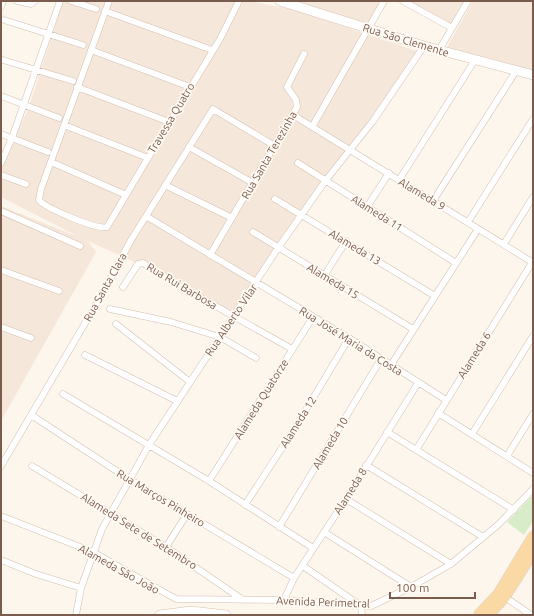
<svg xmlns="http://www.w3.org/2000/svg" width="534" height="616" viewBox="0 0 534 616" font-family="Ubuntu,sans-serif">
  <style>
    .residential { fill: #f5e8da }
    .green { fill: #d8ecc9 }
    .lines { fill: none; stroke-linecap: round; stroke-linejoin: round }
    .street-casing { stroke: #d1beb0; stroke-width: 7 }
    .secondary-casing { stroke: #d6c0b0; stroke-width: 10 }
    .primary-casing { stroke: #dad1cd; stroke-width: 11 }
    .street { stroke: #fff; stroke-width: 6 }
    .secondary { stroke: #fff; stroke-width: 9 }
    .primary { stroke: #fbd9a5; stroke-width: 10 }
    .labels { text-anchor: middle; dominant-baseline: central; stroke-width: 3.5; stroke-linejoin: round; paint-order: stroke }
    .street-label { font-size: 11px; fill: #7a5c4d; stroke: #fffaf3 }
  </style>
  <rect width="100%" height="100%" fill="#fdf6ec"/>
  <path class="residential" d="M 63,1 L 248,1 L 291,9 L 417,51 L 346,154 L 294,224 L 230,315 L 143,266 L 88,241 L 96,252 L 1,421 L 1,206 L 79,237 L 1,197 L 1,164 L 28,110 Z
    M 298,1 L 382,1 L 368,26 Z
    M 396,1 L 469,1 L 451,31 Z
    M 473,1 L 533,1 L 533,77 L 443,54 Z"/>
  <path class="green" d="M 533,495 L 533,521 L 524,535 L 507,522 Z"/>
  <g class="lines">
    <g class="street-casing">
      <path id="street" d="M 17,1 L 31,4 L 35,1
        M 71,1 L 96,9
        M 109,1 L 41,189 L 39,200 C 45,208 97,230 107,227 L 148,158
        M 403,1 L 452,28
        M 1,7 L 3,1
        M 105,11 L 212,50
        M 4,20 L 83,45
        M 91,50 L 190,87
        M 439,50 L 468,1
        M 3,60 L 73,81
        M 77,87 L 169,122
        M 1,96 L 59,118
        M 293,115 L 532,262
        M 64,125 L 148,158 L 220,39 L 239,1
        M 312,127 L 384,1
        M 1,134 L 48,152
        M 189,147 L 253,183
        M 51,162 L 126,195
        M 1,163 L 12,138 L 60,1
        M 298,163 L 456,263
        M 1,175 L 26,184
        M 399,180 L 475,60
        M 165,185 L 232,218
        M 275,199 L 435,296
        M 433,201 L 516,71
        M 367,207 L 389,173
        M 1,211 L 80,246
        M 146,216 L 349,338 L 446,400
        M 468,222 L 533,119
        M 253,232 L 413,329
        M 504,244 L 533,197
        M 210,255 L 297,107 L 296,100 L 287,87 L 304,54
        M 1,270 L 59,291
        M 324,276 L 346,241
        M 123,287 L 138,264 L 143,263 L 180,286 L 292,349
        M 110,309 L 171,322 L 220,337 L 256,358
        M 116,324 L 190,382
        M 1,327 L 31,338
        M 85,355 L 177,401
        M 391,365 L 478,229
        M 63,394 L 209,481 L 313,548
        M 438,413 L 533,473
        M 31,415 L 129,479 L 294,578
        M 387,432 L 514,510
        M 472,434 L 533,336
        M 416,450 L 533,261
        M 507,456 L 533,414
        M 366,465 L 483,537
        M 1,466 L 104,291 L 131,240 L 213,109 L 275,146
        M 32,466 L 166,547 L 243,600
        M 209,481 L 313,317
        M 346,499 L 451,564
        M 245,505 L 300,420 L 349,338
        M 1,516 L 93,552 L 176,599 L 284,600 L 371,606 L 411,587 L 451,564 L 499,524 L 533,489
        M 279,527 L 381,359
        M 324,532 L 411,587
        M 166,547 L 187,514
        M 1,560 L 36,574 L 81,588
        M 303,566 L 361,606 L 362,615
        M 505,597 L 531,615
        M 284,600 L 294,578 L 346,499 L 418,383
        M 76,615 L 81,588 L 102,529 L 149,445 L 278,248 L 326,180 L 373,121 L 424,46"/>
    </g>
    <g class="secondary-casing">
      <path id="secondary" d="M 280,1 L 424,46 L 533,75
        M 160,615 L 191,611 L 226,615"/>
    </g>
    <g class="primary-casing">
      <path id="primary" d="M 479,614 L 498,594 L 533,536
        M 489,615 L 505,597 L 533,553"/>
    </g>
    <use href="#street" class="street"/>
    <use href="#secondary" class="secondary"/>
    <use href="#primary" class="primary"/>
  </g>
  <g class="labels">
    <g class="street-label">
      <text transform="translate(406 40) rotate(17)">Rua São Clemente</text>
      <text transform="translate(171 118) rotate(-59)">Travessa Quatro</text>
      <text transform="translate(269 155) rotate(-60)">Rua Santa Terezinha</text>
      <text transform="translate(422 194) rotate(31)">Alameda 9</text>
      <text transform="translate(377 213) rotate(32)">Alameda 11</text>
      <text transform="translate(355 247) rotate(31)">Alameda 13</text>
      <text transform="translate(333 281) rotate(31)">Alameda 15</text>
      <text transform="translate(182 286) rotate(31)">Rua Rui Barbosa</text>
      <text transform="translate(105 287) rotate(-61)">Rua Santa Clara</text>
      <text transform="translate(231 320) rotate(-56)">Rua Alberto Vilar</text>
      <text transform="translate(351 341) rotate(32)">Rua José Maria da Costa</text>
      <text transform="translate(474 355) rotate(-58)">Alameda 6</text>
      <text transform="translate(261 399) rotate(-58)">Alameda Quatorze</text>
      <text transform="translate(298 422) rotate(-58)">Alameda 12</text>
      <text transform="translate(330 443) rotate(-59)">Alameda 10</text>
      <text transform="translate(350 491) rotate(-58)">Alameda 8</text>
      <text transform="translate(161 498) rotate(31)">Rua Marços Pinheiro</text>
      <text transform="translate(139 531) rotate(32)">Alameda Sete de Setembro</text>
      <text transform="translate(119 569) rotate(29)">Alameda São João</text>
      <text transform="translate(323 602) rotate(2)">Avenida Perimetral</text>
    </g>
  </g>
  <rect width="534" height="616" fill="none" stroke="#7a5c4d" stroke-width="4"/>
  <path d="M390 592v6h85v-6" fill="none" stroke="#7a5c4d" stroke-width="2"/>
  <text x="396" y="592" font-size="12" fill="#7a5c4d" stroke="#fffaf3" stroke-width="3" paint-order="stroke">100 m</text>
</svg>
